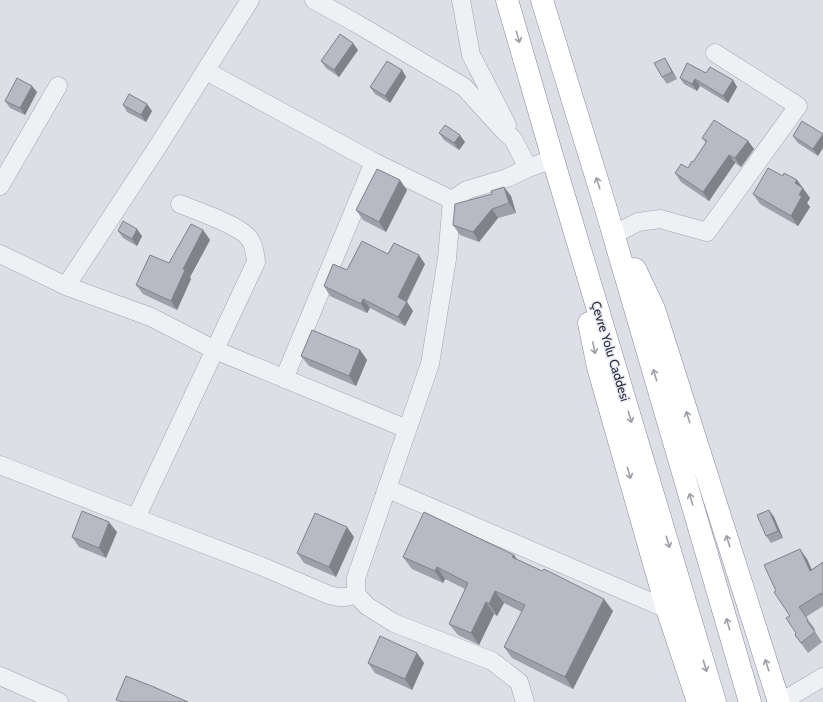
<svg xmlns="http://www.w3.org/2000/svg" width="823" height="702" viewBox="0 0 823 702" font-family="Cabin,sans-serif">
  <style>
    .lines { fill: none; stroke-linecap: round; stroke-linejoin: round }
    .minor-casing { stroke: #a3a4af; stroke-width: 19 }
    .highway-casing { stroke: #85899c; stroke-width: 23 }
    .minor { stroke: #eff0f4; stroke-width: 18 }
    .highway { stroke: #fff; stroke-width: 22 }
    .wall { fill: #9d9fa9 }
    .shaded-wall { fill: #80828a }
    .building { fill: #b7b9c5; stroke: #80828a }
    .oneway { stroke: #9e9fa7 }
    .labels { text-anchor: middle; dominant-baseline: central; stroke-width: 3; stroke-linejoin: round; paint-order: stroke }
    .street-label { font-size: 13px; fill: #272a3b; stroke: #ecedf4 }
  </style>
  <rect width="100%" height="100%" fill="#dddee6"/>
  <g class="lines">
    <g class="minor-casing">
      <path id="minor" d="M 314,0 L 354,22 L 464,87 L 504,131 L 513,139 L 528,168 L 553,159
        M 461,0 L 471,55 L 484,80 L 507,125
        M 206,71 L 374,162 L 452,200
        M 0,186 L 58,86
        M 180,204 C 197,211 236,224 247,236 C 254,243 255,253 256,262 L 136,518 L 261,566 L 329,595 C 339,598 346,598 356,594
        M 617,233 L 638,222 L 660,219 L 707,232 L 798,106 L 715,53
        M 0,254 L 66,286 L 151,317 L 215,350 L 407,429
        M 66,286 L 160,143 L 250,0
        M 284,379 L 374,162
        M 0,465 L 136,518
        M 388,489 L 667,609
        M 0,676 L 59,702
        M 525,702 L 519,682 L 492,661 L 394,623 L 367,606 L 356,594 L 356,578 L 430,364 L 447,259 L 452,200 L 467,190 L 507,178 L 528,168
        M 781,702 L 823,677"/>
    </g>
    <g class="highway-casing">
      <path id="highway" d="M 507,0 L 553,159 L 715,702
        M 542,0 L 606,209 L 750,702
        M 635,269 L 654,309 L 779,702
        M 589,323 L 598,367 L 667,609 L 698,702"/>
    </g>
    <use href="#minor" class="minor"/>
    <use href="#highway" class="highway"/>
  </g>
  <path class="wall" d="M 358,50 L 339,77 L 326,68 L 321,61 Z
    M 669,65 L 677,79 L 667,84 L 662,77 Z
    M 402,70 L 406,77 L 390,103 L 375,94 L 370,87 Z
    M 680,78 L 733,80 L 737,87 L 728,103 L 700,86 L 697,91 L 684,84 Z
    M 37,92 L 25,115 L 10,108 L 5,101 Z
    M 123,105 L 152,111 L 146,122 L 127,112 Z
    M 802,121 L 818,156 L 798,143 L 793,136 Z
    M 439,133 L 465,142 L 459,150 L 444,140 Z
    M 702,138 L 748,141 L 754,149 L 741,167 L 735,163 L 709,201 L 681,182 L 675,173 L 688,168 L 693,162 L 706,143 Z
    M 783,176 L 797,180 L 810,198 L 807,203 L 810,207 L 798,226 L 760,204 L 753,194 Z
    M 504,187 L 511,196 L 516,213 L 498,218 L 479,242 L 460,235 L 453,225 L 492,194 Z
    M 407,190 L 386,232 L 363,220 L 356,210 Z
    M 203,230 L 210,240 L 190,277 L 191,279 L 177,310 L 143,294 L 136,285 L 169,263 Z
    M 118,231 L 142,236 L 137,246 L 123,238 Z
    M 388,254 L 425,264 L 407,302 L 413,311 L 405,326 L 370,308 L 367,313 L 330,296 L 324,286 L 347,270 Z
    M 360,350 L 367,360 L 356,386 L 309,366 L 301,356 Z
    M 769,510 L 774,517 L 783,538 L 771,543 L 766,536 Z
    M 117,532 L 106,558 L 79,547 L 72,537 Z
    M 354,537 L 336,577 L 304,563 L 297,553 Z
    M 514,555 L 517,560 L 613,611 L 573,689 L 512,658 L 504,647 L 522,612 L 504,603 L 497,616 L 494,614 L 479,645 L 458,635 L 449,624 L 465,589 L 445,579 L 443,583 L 412,569 L 403,557 Z
    M 807,559 L 811,570 L 823,562 L 823,606 L 806,617 L 815,629 L 814,630 L 822,642 L 808,653 L 795,635 L 796,633 L 790,616 L 776,591 Z
    M 417,653 L 424,663 L 412,690 L 375,673 L 368,663 Z"/>
  <path class="shaded-wall" d="M 353,43 L 358,50 L 339,77 L 334,70 Z
    M 665,58 L 677,79 L 672,72 Z
    M 402,70 L 406,77 L 390,103 L 385,96 Z
    M 695,79 L 700,86 L 697,91 L 692,84 Z
    M 733,80 L 737,87 L 728,103 L 723,96 Z
    M 32,86 L 37,92 L 25,115 L 20,108 Z
    M 147,104 L 152,111 L 146,122 L 141,115 Z
    M 823,134 L 823,148 L 818,156 L 813,149 Z
    M 460,135 L 465,142 L 459,150 L 454,143 Z
    M 748,141 L 754,149 L 741,167 L 735,158 Z
    M 729,155 L 735,163 L 709,201 L 703,192 Z
    M 400,180 L 407,190 L 386,232 L 379,222 Z
    M 797,180 L 810,198 L 807,203 L 810,207 L 798,226 L 791,216 L 799,195 L 795,183 Z
    M 504,187 L 511,196 L 516,213 L 509,203 Z
    M 492,209 L 498,218 L 479,242 L 473,232 Z
    M 137,229 L 142,236 L 137,246 L 132,239 Z
    M 203,230 L 210,240 L 190,277 L 191,279 L 177,310 L 171,301 L 183,269 Z
    M 419,255 L 425,264 L 405,304 L 407,302 L 413,311 L 405,326 L 398,317 L 398,297 Z
    M 363,299 L 370,308 L 367,313 L 361,304 Z
    M 360,350 L 367,360 L 356,386 L 349,376 Z
    M 769,510 L 774,517 L 783,538 L 778,531 Z
    M 109,522 L 117,532 L 106,558 L 99,548 Z
    M 347,527 L 354,537 L 336,577 L 329,567 Z
    M 800,549 L 807,559 L 817,581 L 810,571 Z
    M 514,555 L 522,566 L 512,557 Z
    M 437,567 L 445,579 L 443,583 L 435,571 Z
    M 495,591 L 504,603 L 497,616 L 489,604 Z
    M 604,599 L 613,611 L 573,689 L 565,677 Z
    M 486,602 L 494,614 L 479,645 L 471,633 Z
    M 417,653 L 424,663 L 412,690 L 405,679 Z"/>
  <path class="building" d="M 340,34 L 353,43 L 334,70 L 321,61 Z
    M 665,58 L 672,72 L 662,77 L 654,63 Z
    M 387,61 L 402,70 L 385,96 L 370,87 Z
    M 687,63 L 706,73 L 710,67 L 733,80 L 723,96 L 695,79 L 692,84 L 680,78 Z
    M 17,78 L 32,86 L 20,108 L 5,101 Z
    M 129,94 L 147,104 L 141,115 L 123,105 Z
    M 714,120 L 748,141 L 735,158 L 729,155 L 703,192 L 675,173 L 681,164 L 688,168 L 692,161 L 693,162 L 707,141 L 702,138 Z
    M 802,121 L 823,134 L 813,149 L 793,136 Z
    M 445,125 L 460,135 L 454,143 L 439,133 Z
    M 768,168 L 783,176 L 784,173 L 797,180 L 795,183 L 803,188 L 799,195 L 802,196 L 791,216 L 753,194 Z
    M 377,169 L 400,180 L 379,222 L 356,210 Z
    M 504,187 L 509,203 L 492,209 L 473,232 L 453,225 L 455,204 L 492,194 L 491,191 Z
    M 123,221 L 137,229 L 132,239 L 118,231 Z
    M 191,224 L 203,230 L 183,269 L 185,270 L 171,301 L 136,285 L 150,255 L 169,263 Z
    M 362,241 L 388,254 L 394,243 L 419,255 L 398,297 L 407,302 L 398,317 L 363,299 L 361,304 L 324,286 L 333,264 L 347,270 Z
    M 312,330 L 360,350 L 349,376 L 301,356 Z
    M 769,510 L 778,531 L 766,536 L 757,515 Z
    M 82,511 L 109,522 L 99,548 L 72,537 Z
    M 424,512 L 514,555 L 512,557 L 542,571 L 544,569 L 604,599 L 565,677 L 504,647 L 525,605 L 495,591 L 489,604 L 486,602 L 471,633 L 449,624 L 468,583 L 437,567 L 435,571 L 403,557 Z
    M 315,513 L 347,527 L 329,567 L 297,553 Z
    M 800,549 L 810,571 L 823,562 L 823,594 L 822,595 L 821,593 L 799,607 L 808,620 L 807,621 L 815,632 L 801,643 L 795,635 L 796,633 L 786,618 L 790,616 L 774,592 L 776,591 L 764,565 Z
    M 380,636 L 417,653 L 405,679 L 368,663 Z
    M 126,676 L 154,687 L 188,702 L 123,702 L 116,700 Z"/>
  <defs><path id="oneway-shaft" d="M-6 0H5M1.5-3L5.5 0L1.5 3" fill="none" stroke-width="1.6" stroke-linecap="round" stroke-linejoin="round"/></defs>
  <g class="oneway">
    <use href="#oneway-shaft" transform="translate(518 37) rotate(74)"/>
    <use href="#oneway-shaft" transform="translate(598 183) rotate(-107)"/>
    <use href="#oneway-shaft" transform="translate(594 348) rotate(78)"/>
    <use href="#oneway-shaft" transform="translate(655 375) rotate(-106)"/>
    <use href="#oneway-shaft" transform="translate(630 417) rotate(73)"/>
    <use href="#oneway-shaft" transform="translate(688 417) rotate(-108)"/>
    <use href="#oneway-shaft" transform="translate(629 473) rotate(74)"/>
    <use href="#oneway-shaft" transform="translate(691 499) rotate(-106)"/>
    <use href="#oneway-shaft" transform="translate(728 541) rotate(-108)"/>
    <use href="#oneway-shaft" transform="translate(668 542) rotate(73)"/>
    <use href="#oneway-shaft" transform="translate(728 624) rotate(-106)"/>
    <use href="#oneway-shaft" transform="translate(767 665) rotate(-108)"/>
    <use href="#oneway-shaft" transform="translate(705 666) rotate(73)"/>
  </g>
  <g class="labels">
    <g class="street-label">
      <text transform="translate(611 351) rotate(73)">Çevre Yolu Caddesi</text>
    </g>
  </g>
</svg>
